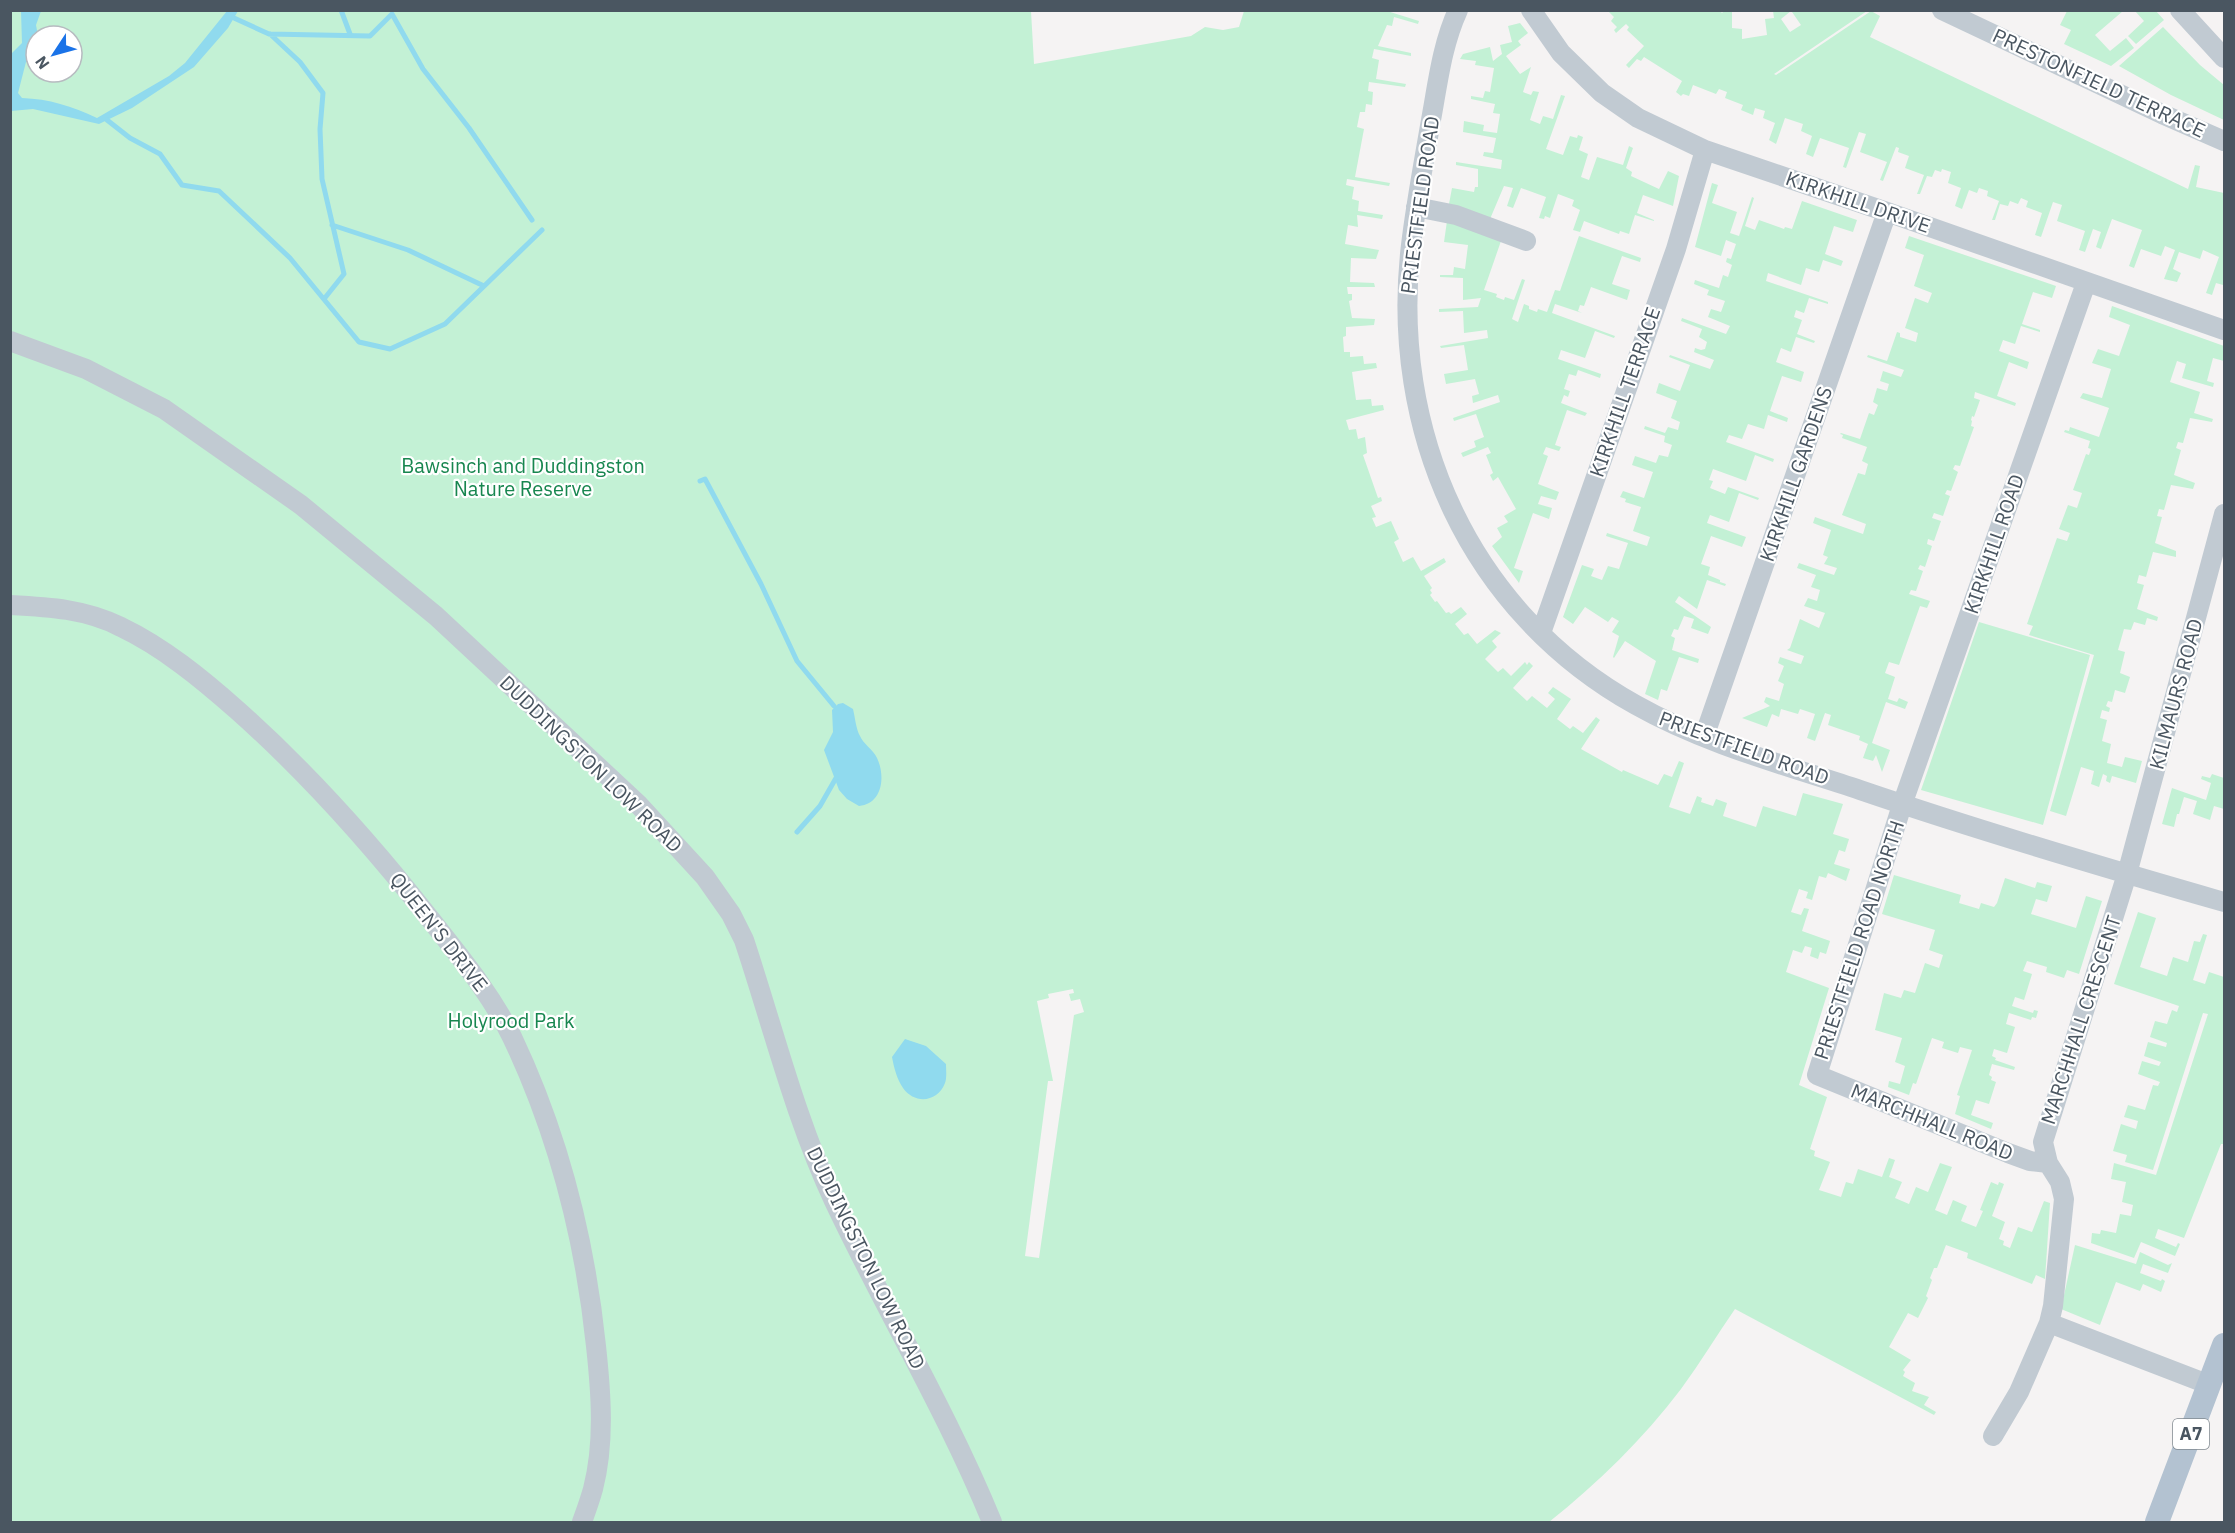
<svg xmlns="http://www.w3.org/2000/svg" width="2235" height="1533" viewBox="0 0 2235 1533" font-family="'IBM Plex Sans',sans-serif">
<rect width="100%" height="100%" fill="#f5f3f3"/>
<path fill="#c3f1d5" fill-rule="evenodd" d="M10,11H1031L1034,64L1191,36L1205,27L1223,30L1239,27L1244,11H1387L1419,21L1418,24L1394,17L1392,26L1387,25L1378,46L1411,53V56L1374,49L1372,58L1379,60L1376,79L1406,84L1405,87L1369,82L1368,91L1373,92L1372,105L1366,104L1365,112H1360L1357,127L1364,129L1355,177L1390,183L1389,186L1347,179L1346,185L1354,187L1352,199L1359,201L1358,211L1383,215L1382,219L1357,215L1358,227L1348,225L1345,244L1379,250L1376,259L1351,258L1350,282L1374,283L1375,287H1347L1348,294H1352V300L1349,301L1352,318L1375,319L1374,325L1346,327V336L1343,337L1344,352H1350V357L1363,356L1364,364L1376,363L1377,368L1352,372L1356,400L1371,399L1372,406L1383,405L1384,410L1346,420L1349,430L1356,429L1358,439L1365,437L1367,453L1363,455L1378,498L1381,497L1382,501L1371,506L1376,517L1372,518L1376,527L1391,521L1399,539L1394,542L1403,562L1413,557L1421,571L1444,558L1446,562L1424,576L1432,588L1430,590L1432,593L1430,595L1435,602L1437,601L1446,613L1449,612L1451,614L1461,607L1467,614L1455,624L1464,635L1468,633L1477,644L1495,630L1501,633L1492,641L1497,647L1485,659L1498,672L1503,668L1511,676L1525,662L1527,665L1529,662L1533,666L1513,688L1527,701L1532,696L1547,708L1555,699L1548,693L1553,687L1571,699L1557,719L1570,729L1573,726L1583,733L1596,717L1600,720L1581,749L1622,772L1623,770L1658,785L1664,774L1672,777L1679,761L1684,763L1669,807L1690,814L1697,796L1702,798L1701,802L1713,806L1716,799L1727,803L1723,816L1756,827L1763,806L1796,816L1803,793L1843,804L1833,834L1849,839L1845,852L1839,850L1834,864L1850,869L1846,881L1828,873L1826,878L1819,876L1812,900L1806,898L1808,892L1799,889L1791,912L1801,915L1804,908L1809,909L1802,931L1830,941L1826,954L1820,952L1818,959L1810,956L1812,948L1805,946L1802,953L1793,950L1786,972L1829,988L1799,1085L1827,1097L1810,1149L1815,1151L1814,1156L1830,1162L1819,1190L1841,1197L1846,1182L1853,1184L1858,1169L1882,1177L1889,1158L1895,1160L1889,1177L1902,1182L1895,1198L1909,1204L1916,1187L1928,1192L1940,1163L1952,1167L1935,1210L1947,1215L1953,1200L1967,1206L1961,1221L1976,1227L1983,1211L1980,1210L1991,1182L1998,1185L1999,1182L2004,1184L1992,1216L2005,1222L1999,1239L2004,1241L2003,1245L2010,1248L2018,1227L2032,1232L2044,1201L2050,1203L2045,1279L2036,1275L2032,1284L1967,1258L1968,1253L1946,1245L1937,1268H1934L1930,1278L1932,1280L1926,1296L1928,1298L1918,1318L1908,1313L1889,1347L1911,1360L1903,1370L1905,1372L1903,1376L1915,1383L1912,1391L1929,1397L1924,1405L1936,1412L1934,1415L1735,1309C1717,1335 1700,1363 1681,1389C1643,1439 1598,1483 1549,1522H11ZM36,36H72V72H36ZM1073,989L1074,993L1069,994L1071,1001L1080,999L1084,1012L1074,1015L1039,1258L1025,1256L1048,1081H1053L1037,1001L1049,998L1048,994Z
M1720,11L1722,13L1724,11H1732V28L1742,29V39L1767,35L1765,19L1774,18L1773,11H1791L1781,19L1790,32L1801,25L1792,12L1794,11H1867L1774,74L1776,75L1871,11L1880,16L1870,37L2188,189L2195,165L2200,166L2196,187L2224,193L2223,285L2216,283L2212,295L2206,293L2219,257L2203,250L2200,259L2179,252L2173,269L2181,273L2177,282L2164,279L2175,250L2165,246L2161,256L2141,249L2134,268L2129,266L2142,230L2112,219L2101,249L2096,247L2101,232L2093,229L2085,252L2079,250L2085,231L2057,221L2062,205L2053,202L2041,237L2035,235L2042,213L2026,207L2028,201L2021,198L2018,204L2010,201L2008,206L2000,204L1995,220H1992L1999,201L1987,196L1988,191L1979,188L1977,193L1969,190L1962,209L1955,206L1961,188L1948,183L1951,172L1942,169L1941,172L1935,170L1932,177L1927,176L1920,194H1917L1924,175L1905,168L1909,156L1898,152L1899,148L1896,147L1883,181L1880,180L1887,162L1860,152L1866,134L1859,132L1846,168L1843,167L1849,148L1820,138L1813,157L1806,154L1812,136L1801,131L1803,124L1785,118L1776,144L1769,140L1775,123L1763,118L1765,111L1755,108L1753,115L1741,110L1743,105L1725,98L1727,92L1719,89L1716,94L1693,85L1689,96L1683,94L1681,96L1676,92L1682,81L1644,57L1641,61L1637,59L1629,68L1626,65L1644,46L1627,30L1629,27L1626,24L1616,33L1614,30L1617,27L1611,21L1614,17L1608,11Z
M2067,11H2123L2095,35L2110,51L2126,38L2134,48L2111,66L2064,44L2071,30L2060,25Z
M2135,11H2156L2164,20L2136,44L2128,36L2144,21Z
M1520,23L1528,33L1518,41L1521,45L1506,56L1520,74L1531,67L1523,92L1531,95L1533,91L1539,92L1530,120L1540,124L1543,116L1553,119L1561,95L1565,96L1546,149L1563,155L1570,136L1577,138L1578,135L1583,137L1579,150L1588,154L1581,177L1589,180L1597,157L1623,165L1629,146L1633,148L1626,168L1632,172L1631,176L1659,189L1668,171L1679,176L1673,206L1643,195L1637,213L1654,220V221L1635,215L1629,234L1620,231L1619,234L1584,221L1580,232L1573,230L1580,210L1572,206L1574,200L1558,194L1550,218L1545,216L1544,219L1539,218L1546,197L1521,188L1513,208L1507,206L1513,188L1504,186L1490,219L1449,204L1452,188L1474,192L1475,187H1478V169L1456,165V162L1501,169L1502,160L1483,156L1484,152L1493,153L1496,138L1463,132L1464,121L1484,125L1483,131L1497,133L1500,114L1493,113L1495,104L1471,99V96L1483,98L1485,91L1490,92L1494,68L1475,65L1476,61L1460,59L1463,54L1490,47L1493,61L1502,54L1500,45L1512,42L1508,26Z
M2163,27L2200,65L2224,85V120L2171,95L2119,66Z
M1712,183L1718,185L1712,203L1737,212L1730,233L1739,236L1752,197L1754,198L1745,226L1755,230L1759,220L1784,229L1785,227L1792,229L1802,201L1857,220L1853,232L1834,226L1825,254L1843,261L1841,266L1823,260L1819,272L1806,268L1801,285L1768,273L1766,281L1828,302V304L1809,298L1804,313L1796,310L1794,317L1802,320L1797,334L1815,341L1814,343L1796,337L1791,352L1781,348L1776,362L1804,372L1801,382L1782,376L1770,411L1788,418L1787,422L1768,415L1764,429L1748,424L1742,439L1729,435L1726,442L1774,459L1773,462L1755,455L1746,481L1713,469L1709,480L1713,481L1710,488L1725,494L1728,487L1759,498L1758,500L1739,493L1729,522L1710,515L1707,523L1746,537L1742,547L1711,536L1701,564L1710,567L1708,575L1720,580V582L1726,584L1725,586L1707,580L1697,609L1679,596L1675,602L1711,627L1708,634L1691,628L1694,619L1684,616L1678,630L1674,629L1671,636L1675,638L1672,650L1699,659L1698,663L1679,657L1667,691L1661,689L1658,700L1645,694L1656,661L1625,641L1614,658L1613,657L1619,636L1612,632L1619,621L1612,617L1608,622L1585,607L1573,624L1563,617L1582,565L1594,569L1591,576L1602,580L1608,566L1619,569L1628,543L1606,536L1607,533L1647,546L1650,537L1633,531L1641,507L1625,502L1626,499L1620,497L1623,491L1644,498L1653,472L1632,465L1635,456L1656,463L1659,455L1668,457L1672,445L1664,442L1665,436L1644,429L1645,426L1665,433L1668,427L1678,430L1680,422L1671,418L1677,401L1656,393L1659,383L1680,391L1690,365L1669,357L1670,355L1710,369L1714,360L1694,352L1695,348L1701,350L1705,349L1707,342L1699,337L1702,329L1681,321L1682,318L1726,334L1730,326L1708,317L1711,309L1721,312L1725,301L1707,295L1709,290L1694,284L1695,280L1719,288L1723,275L1728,277L1732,265L1726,262L1727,258L1731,259L1736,244L1726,240L1721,256L1695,247Z
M1447,221L1501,241L1484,290L1497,294L1496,297L1504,300L1505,297L1514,300L1522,279L1525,280L1512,319L1518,322L1524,304L1529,306V309L1537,312L1538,309L1547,312L1555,290L1560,291L1579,236L1641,258L1640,262L1622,256L1612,284L1630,290L1627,300L1591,287L1584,306L1580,305L1578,311L1582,313L1555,304L1552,313L1615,336L1614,338L1595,331L1585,358L1561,350L1558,359L1601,374L1600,378L1578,370L1576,376L1569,374L1564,389L1570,391L1568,397L1564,395L1561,403L1587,413L1585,416L1567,410L1555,445L1561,447L1559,451L1546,447L1543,454L1548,456L1538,484L1559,492L1556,500L1541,496L1538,504L1552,508L1549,519L1533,513L1514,568L1523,571L1519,583L1492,546L1502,537L1497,528L1508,522L1504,516L1516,509L1498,477L1493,481L1490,475L1493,473L1486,455L1491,453L1488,447L1463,457L1461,453L1476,447L1474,441L1484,437L1476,414L1454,421L1453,418L1500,402L1498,395L1473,403L1472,396L1479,394L1475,379L1446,384L1444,374L1468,370L1464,345L1441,348L1440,346L1488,338L1487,330L1464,333L1463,311L1439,312V309L1478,307L1481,298L1463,300V278L1440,277V275H1453L1454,267L1465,269L1468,245L1444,242Z
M1909,236L2056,286L2052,298L2033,292L2022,324L2040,330V332L2021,326L2015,344L2003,340L1999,351L2029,362L2027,369L2009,362L1997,396L2016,403L2015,406L1975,392L1974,398L1980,400L1974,417L1972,416L1971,420L1972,421L1971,426L1974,427L1960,466L1955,465L1953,469L1958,472L1951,491L1947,490L1945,494L1950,496L1943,516L1934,513L1932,518L1941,521L1934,541L1928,539L1927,544L1932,546L1925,567L1920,565L1918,569L1923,571L1916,591L1911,590L1909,594L1930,601L1927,608L1920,606L1899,665L1889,662L1885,673L1895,677L1888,699L1897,702L1899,698L1908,702L1905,709L1886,702L1872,743L1890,750L1882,772L1876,755L1873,761L1863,758L1868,744L1859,740L1860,736L1828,725L1831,715L1825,713L1815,741L1807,738L1815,714L1800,709L1798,714L1781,709L1779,717L1772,714L1767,727L1742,718L1770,706L1764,702L1766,697L1779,701L1784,684L1778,681L1784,666L1778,663L1780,657L1801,664L1804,656L1787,650L1790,648L1800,619L1819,628L1825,613L1804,606L1808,598L1817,601L1820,590L1811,587L1816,575L1797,568L1799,563L1834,575L1837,568L1824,564L1828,557L1823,555L1831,530L1813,523L1815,517L1863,534L1866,524L1842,515L1858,473L1865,475L1868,464L1862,461L1867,447L1842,438L1843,435L1840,434L1841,433L1860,439L1869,413L1874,415L1878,405L1873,402L1877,388L1887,391L1889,384L1880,381L1883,371L1901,377L1904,370L1867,357L1868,355L1887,361L1897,332L1900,333V337L1916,342L1918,333L1905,328L1915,298L1928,303L1932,293L1914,286L1924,255L1905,248Z
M2112,306L2224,346V361L2213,358L2207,381L2214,383L2213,387L2182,378L2186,364L2177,361L2170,382L2200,392L2194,413L2213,419L2212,422L2190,418L2183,443L2178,442L2176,448L2181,450L2174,475L2195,483L2193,489L2171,485L2164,510L2159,509L2157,516L2162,517L2155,543L2176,551V557L2153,552L2146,577L2139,575L2137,583L2144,585L2137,609L2158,617L2157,621L2147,618L2145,625L2134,622L2131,630L2124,629L2118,650L2125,652L2120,673L2130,677L2125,693L2115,690L2112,702L2108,701L2106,706L2110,708L2109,712L2102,710L2100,718L2107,720L2102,741L2111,744L2107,763L2122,767L2125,757L2142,761L2136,783L2112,776L2110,783L2106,781L2107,776L2103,774L2099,787L2091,784L2094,771L2081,767L2066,816L2050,811L2094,655L2029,635L2033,626L2027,624L2057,538L2067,541L2070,533L2059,529L2068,505L2077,508L2082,493L2073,490L2086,454L2089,455L2091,449L2088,448L2090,441L2064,432L2065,430L2069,431L2070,427L2099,437L2109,408L2080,398L2083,393L2102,398L2111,369L2092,363L2098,349L2119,356L2130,325L2109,317Z
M1979,622L2090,655L2043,825L1921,790Z
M2212,774L2224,778V809L2214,806L2210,820L2193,814L2197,801L2184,797L2179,814H2177L2174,827L2162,824L2172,788L2206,800L2211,783L2201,779L2202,776L2210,778Z
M1894,875L1961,895L1959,903L1979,909L1981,903L1994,907L1997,903L2005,878L2035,888L2037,882L2052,886L2047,902L2036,899L2031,914L2076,928L2086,896L2102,901L2079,974L2067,970L2064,978L2046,972L2047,967L2027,961L2023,971L2032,974L2024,1000L2015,997L2012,1006L2033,1013L2034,1010L2038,1011L2036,1018L2032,1017L2031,1020L2009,1013L2006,1024L2015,1027L2007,1053L1994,1049L1992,1056L1996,1058L1995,1060L2015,1067L2014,1070L1992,1064L1989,1075L1992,1077L1991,1080L1996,1082L1989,1104L1976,1100L1971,1115L1993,1123L1991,1129L1955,1114L1960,1096L1957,1095L1972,1050L1960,1047L1958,1053L1942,1048L1944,1042L1932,1038L1916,1084L1913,1083L1909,1095L1888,1087L1889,1081L1900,1084L1905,1066L1895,1062L1902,1038L1875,1030L1884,993L1901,998L1904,990L1915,993L1925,963L1939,968L1943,955L1929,950L1935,930L1882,914Z
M2138,912L2156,918L2140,967L2167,976L2173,957L2188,962L2194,941L2200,942L2203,934L2207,935L2193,980L2205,984L2209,972L2224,977V1144H2221L2184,1238L2158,1229L2155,1238L2176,1247L2178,1243L2180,1244L2175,1256L2141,1242L2134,1258L2091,1243L2092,1233L2100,1234L2101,1230L2116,1233L2120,1214L2131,1216L2133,1205L2122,1202L2126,1182L2111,1179L2114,1163L2156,1175L2208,1014L2203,1013L2153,1170L2125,1162L2127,1155L2113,1151L2121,1124L2136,1129L2138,1121L2124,1117L2128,1105L2145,1110L2153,1085L2158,1086L2160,1082L2138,1074L2142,1061L2159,1066L2161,1062L2144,1056L2148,1042L2166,1047L2167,1043L2150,1037L2155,1021L2167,1024L2172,1010L2177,1012L2179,1006L2114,984Z
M2075,1245L2136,1264L2140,1252L2168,1265L2172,1263L2168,1273L2143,1264L2140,1273L2161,1281L2162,1279L2165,1281L2161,1292L2143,1284L2140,1291L2116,1282L2100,1325L2061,1309Z"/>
<path fill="#90daee" d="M21,11H41L36,25L38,36H36V59L26,62L18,93L22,98C49,99 72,106 97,118L169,76L185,63L227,11H238L228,28L194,67L132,108L99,124L33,109L11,111V54L22,43Z
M843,703L853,709C855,717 856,729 860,736C863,744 873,749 877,758C886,777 882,804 859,806L847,799L839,790L824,750L833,732L832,710L838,704Z
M905,1039L926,1046L946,1064C946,1069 947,1078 945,1083C938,1102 915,1105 903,1088C897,1079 894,1068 892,1057Z"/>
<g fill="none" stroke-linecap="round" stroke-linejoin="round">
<path stroke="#90daee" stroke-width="5" d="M341,10L350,34
M234,18L269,34L370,36L392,14L423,69L469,128L532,220
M270,34L300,62L323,93L320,129L322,179L344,274L324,299
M107,120L130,138L160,154L182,185L219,191L290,258L359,342L390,349L445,324L542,230
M332,225L408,250L484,286
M700,481L705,479L761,584L797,661L834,706
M797,832L820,806L836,778"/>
<path stroke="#c1cad2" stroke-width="20" d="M1458,10C1442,45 1438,82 1431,120C1424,161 1416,203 1411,245C1389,431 1469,612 1636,705C1705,744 1785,765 1860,790C1980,831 2102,867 2224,902
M1531,10L1561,53L1602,93L1638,118L1705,150L1887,212L2224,330
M1942,10L2162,114L2224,141
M2180,10L2224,58
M1416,207L1456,215L1526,241
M10,341L86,369L164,409L301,505L436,616L638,804L705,877L731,914L744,940C773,1027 795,1118 834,1201C885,1309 947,1412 992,1522
M10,605C49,607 86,609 121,627C163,647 202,679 237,710C308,773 372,845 431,920C460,957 491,994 512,1037C558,1134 585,1240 596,1346C601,1392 605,1443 593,1489C590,1500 586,1511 582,1522
M1541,633L1676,249L1705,150
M1704,737L1887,212
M2048,1163L2030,1161L2008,1153L1817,1075L1902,805L2086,283
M2049,1323L2210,1385
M1993,1436L2019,1392L2049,1323L2053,1306L2064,1199L2060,1182L2048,1163L2043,1142L2127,874L2224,514"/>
<path stroke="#b3c2d1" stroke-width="24" d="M2157,1522L2224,1345"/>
</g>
<g text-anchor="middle" stroke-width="4.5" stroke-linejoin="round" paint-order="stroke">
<rect fill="#fff" stroke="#808990" stroke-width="1.5" x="2173" y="1419" width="36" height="30" rx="4.5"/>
<g font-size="18" font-weight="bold" fill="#4a5661">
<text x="2191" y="1440">A7</text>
</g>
<g font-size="20" fill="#4a5661" stroke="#fff">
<text transform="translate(2099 83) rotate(25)" y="7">PRESTONFIELD TERRACE</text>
<text transform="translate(1858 202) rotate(19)" y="7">KIRKHILL DRIVE</text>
<text transform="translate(1420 205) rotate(-82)" y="7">PRIESTFIELD ROAD</text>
<text transform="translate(1625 392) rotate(-71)" y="7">KIRKHILL TERRACE</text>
<text transform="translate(1796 474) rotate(-71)" y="7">KIRKHILL GARDENS</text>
<text transform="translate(1994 544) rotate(-71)" y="7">KIRKHILL ROAD</text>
<text transform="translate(2176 694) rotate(-75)" y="7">KILMAURS ROAD</text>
<text transform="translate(1744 748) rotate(20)" y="7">PRIESTFIELD ROAD</text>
<text transform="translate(591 764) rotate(44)" y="7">DUDDINGSTON LOW ROAD</text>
<text transform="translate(439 932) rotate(52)" y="7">QUEEN'S DRIVE</text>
<text transform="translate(1859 940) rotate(-72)" y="7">PRIESTFIELD ROAD NORTH</text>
<text transform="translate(2081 1020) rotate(-72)" y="7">MARCHHALL CRESCENT</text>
<text transform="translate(1932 1122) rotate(22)" y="7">MARCHHALL ROAD</text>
<text transform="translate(866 1258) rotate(64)" y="7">DUDDINGSTON LOW ROAD</text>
</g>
<g font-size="20" fill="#17864f" stroke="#fff">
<text x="523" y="473">Bawsinch and Duddingston<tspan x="523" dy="23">Nature Reserve</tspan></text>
<text x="511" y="1028">Holyrood Park</text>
</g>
</g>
<rect width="2235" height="1533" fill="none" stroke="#4a5661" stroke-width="24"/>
<g transform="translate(54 54) rotate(234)"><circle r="28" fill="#ffffff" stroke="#b7bbc0" stroke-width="1.5"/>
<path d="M0-4.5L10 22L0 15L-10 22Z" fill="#1a73e8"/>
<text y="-9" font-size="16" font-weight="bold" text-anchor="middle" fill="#4a5661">N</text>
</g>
</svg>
